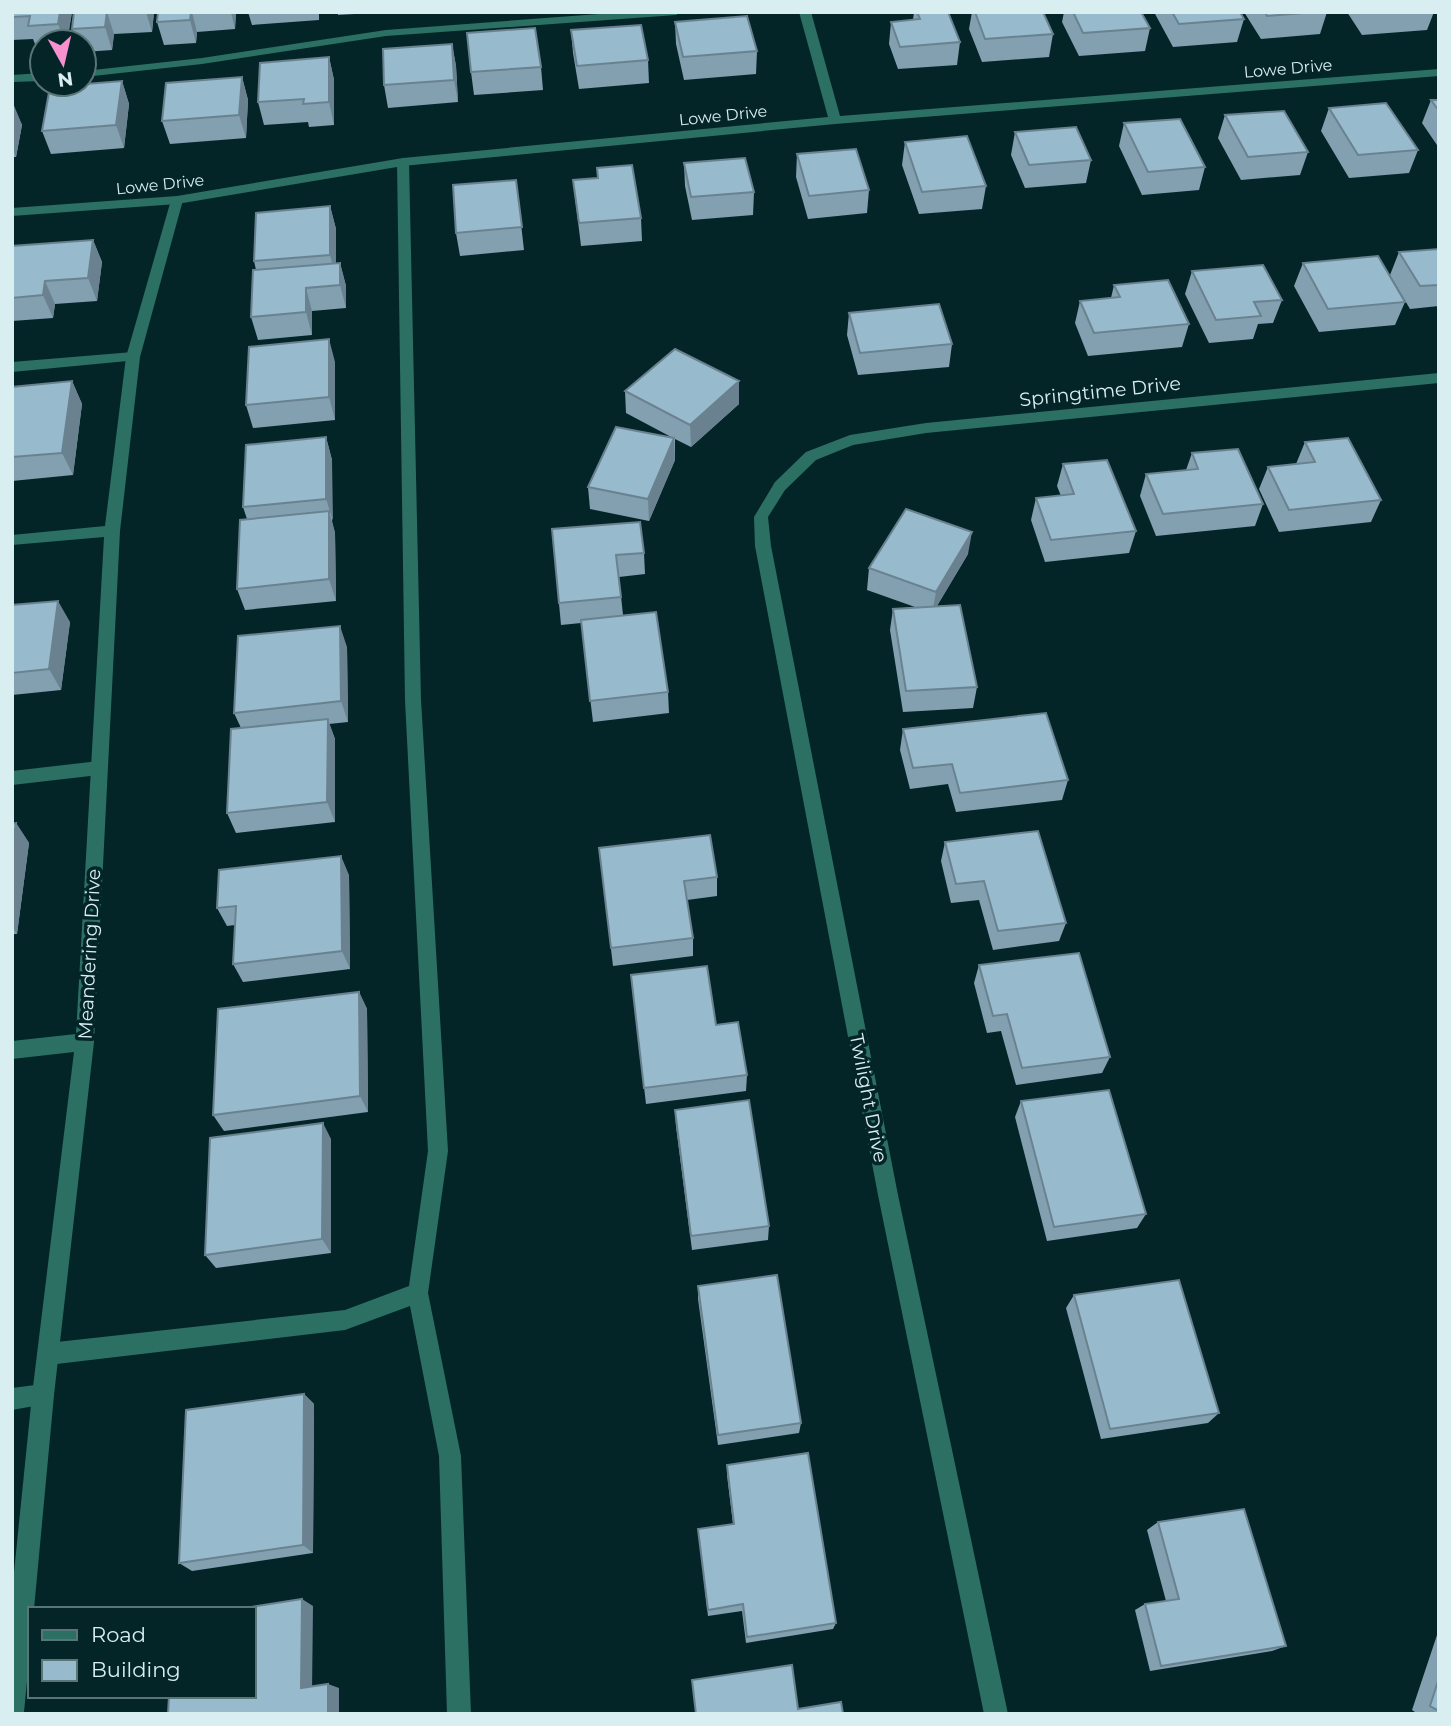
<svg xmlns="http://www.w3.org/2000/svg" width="1451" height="1726" viewBox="0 0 1451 1726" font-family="Montserrat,sans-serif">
<rect width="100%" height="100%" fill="#042528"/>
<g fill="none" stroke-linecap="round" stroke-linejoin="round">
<path fill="#2c7063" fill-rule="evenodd" d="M626,12H681L676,15L386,36L202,64L84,77V71L202,58L386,30Z
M42,73V81L12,82V75Z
M403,158L409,162L421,700L448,1151L428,1293L461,1456L471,1714H447L439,1456L410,1306L345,1330L48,1365L41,1361L37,1354L41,1347L48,1343L345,1310L409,1286L428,1151L405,700L397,162Z
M133,352L138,354V360L12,372V362Z
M99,761L107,768L99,775L12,785V771Z
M43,1384L51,1387L54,1395L51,1403L12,1410V1388Z"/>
<path fill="#2c7063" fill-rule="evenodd" d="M177,196L183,200L140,357L120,531L94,1042L54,1395L34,1609H30V1650L24,1712L12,1714V1592L32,1395L74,1052L12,1059V1041L76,1034L104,537L12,545V535L105,526L126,357L171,200Z
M1439,373V383L926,433L853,445L816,460L785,490L768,517L771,546L898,1195L1008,1714H984L878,1195L755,546L754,517L775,482L806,452L850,435L926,423Z"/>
<path fill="#2c7063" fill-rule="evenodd" d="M799,12H811L840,116L1439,69V76L835,124L403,166L177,204L12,216V208L177,196L403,158L828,117Z"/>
</g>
<path fill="#82a0b0" d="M12,12H72L67,42H42V48L37,49L33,39L12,40Z
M74,12H154L152,32L114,34L112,50L84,52V42H76L72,29Z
M158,12H236L235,29L197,32L196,43L164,45L157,22Z
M248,12H319V20L252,25Z
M338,12H371V13L338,15Z
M914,12H948L960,42L957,65L898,69L889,44L891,22L913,20Z
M972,12H1043L1053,34L1049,57L982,62L969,29Z
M1064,12H1141L1150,28L1145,51L1079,56L1062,22Z
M1154,12H1240L1244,19L1237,42L1173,47Z
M1244,12H1327L1320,34L1261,39Z
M1347,12H1434L1427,30L1362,35Z
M675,22L757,51L756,74L684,80L676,44Z
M571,30L648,60L649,83L579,89L573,53Z
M452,44L456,66L458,102L388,108L384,85Z
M329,57L334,80V125L309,127L308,122L264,125L258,102Z
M541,67L543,90L474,95L471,72Z
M242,77L248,100L246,138L170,144L162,121Z
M122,81L129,104L124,148L51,154L42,131Z
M1431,100H1439V148L1422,123Z
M12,103L22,125L16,157H12Z
M1329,108L1418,150L1409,173L1349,178L1321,131Z
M1225,115L1308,152L1300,175L1241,180L1218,138Z
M1124,123L1205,167L1199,190L1142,195L1119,146Z
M1015,132L1091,160L1086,183L1025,188L1011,155Z
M905,142L986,186L982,209L919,214L902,165Z
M797,154L869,190L867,213L808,219L796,177Z
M684,163L754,192L753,215L692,220L685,186Z
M597,168L641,218L642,241L581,246L573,180L597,178Z
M516,180L524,250L460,256L456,233Z
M330,206L336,229V263H340L346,286V308L312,311V335L258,340L251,317L256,270L254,261Z
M93,240L102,262L97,301L55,304L53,318L12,321V246Z
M1439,249V306L1410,309L1390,275L1399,252Z
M1303,263L1405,302L1395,325L1319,332L1294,286Z
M1192,271L1282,300L1273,323L1258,324L1253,339L1209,343L1185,294Z
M1114,285L1189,324L1182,347L1088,356L1075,323L1080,301L1111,298Z
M849,313L952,344L949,367L858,375L847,335Z
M335,362V420L253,428L246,405Z
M72,381L82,404L73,475L12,481V387Z
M625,391L739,404L691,447L675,439V460L649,521L590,509L588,487L673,438L626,413Z
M326,437L332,460V521L335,533L336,601L245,610L237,589L247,519L243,507Z
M1305,442L1381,500L1371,522L1279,532L1259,489L1268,467L1296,464Z
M1192,453L1263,504L1255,526L1156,536L1140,496L1146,474L1186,470Z
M1063,464L1136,531L1129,553L1045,562L1031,520L1036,498L1061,496L1057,486Z
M552,529L644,553L645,574L619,577L623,615L668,692L669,713L593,722L581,623L561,625Z
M968,554L937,606L977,687L973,708L903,712L890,630L893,609L915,607L867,590L869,568Z
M12,605L70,622L61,690L12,695Z
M347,647L348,722L329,724L335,739V822L236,833L227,813L241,728L234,713Z
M903,729L1068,780L1062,800L956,812L948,784L910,789L900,750Z
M16,823L29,843L17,934H12V824Z
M945,842L1066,923L1059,941L993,950L979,900L951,903L941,861Z
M599,848L717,877V896L687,900L693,938V956L613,966Z
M349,875L350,969L243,982L233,964L235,925L227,926L217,908Z
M979,965L1110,1057L1102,1073L1016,1085L1001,1031L987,1033L974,983Z
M631,975L716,1025L747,1075L746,1091L646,1104Z
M359,992L367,1009L368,1112L224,1131L213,1115Z
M1021,1101L1146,1214L1137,1228L1047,1241L1015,1117Z
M675,1110L769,1226L768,1240L692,1250L676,1126Z
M331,1139V1253L216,1268L205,1255Z
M698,1286L801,1423L799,1433L718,1445L698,1299Z
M1074,1295L1219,1413L1208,1423L1101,1439L1066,1308Z
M304,1394L314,1404L313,1553L192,1571L179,1563Z
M727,1465L836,1623L833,1629L746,1643L742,1611L708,1616L698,1529L733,1524L727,1475Z
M1158,1522L1286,1646L1272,1651L1150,1671L1135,1610L1145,1604L1166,1601L1147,1530Z
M1439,1629V1714H1418L1412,1710Z"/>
<path fill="#6a8290" d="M60,12H72L67,42H65L58,24Z
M107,12L114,34L112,50L105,27Z
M146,12H154L152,32Z
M191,12H192L197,32L196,43L190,20Z
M231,12H236L235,29Z
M452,44L456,66L458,102L454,80Z
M329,57L334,80V125L329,102Z
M242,77L248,100L246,138L239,115Z
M122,81L129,104L124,148L116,125Z
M13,103L22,125L16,157L12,148Z
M330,206L336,229V278L330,255Z
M93,240L102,262L97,301L88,278Z
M340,263L346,286V308L340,285Z
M45,281L55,304L53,318L43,295Z
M306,288L312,311V335L306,312Z
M329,339L335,362V420L329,397Z
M72,381L82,404L73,475L62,453Z
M739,381V404L691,447L690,425Z
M326,437L332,460L333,521L326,499Z
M674,438L675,460L649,521L648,499Z
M329,511L335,533L336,601L329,579Z
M972,532L968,554L932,614L936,592Z
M58,601L70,622L61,690L49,669Z
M340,626L347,647L348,722L341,701Z
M328,719L335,739V822L327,802Z
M16,823L29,843L17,934L12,927V848Z
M341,856L349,875L350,969L342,951Z
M359,992L367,1009L368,1112L360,1096Z
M323,1123L331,1139V1253L322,1239Z
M304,1394L314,1404L313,1553L303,1545Z
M302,1599L313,1606L312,1692L301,1688Z
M328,1684L339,1688V1714H328Z"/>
<path fill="#97bacd" stroke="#6a8290" stroke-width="2" d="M12,12H60L58,24L28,26L30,16L12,17Z
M74,12H107L105,27L72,29Z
M158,12H191L190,20L157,22Z
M917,12H948L960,42L900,47L891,22L920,19Z
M975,12H1043L1053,34L985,39Z
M1073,12H1141L1150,28L1083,33Z
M1172,12H1240L1244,19L1179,24Z
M1265,12H1316L1267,16Z
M747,16L757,51L683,57L675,22Z
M641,25L648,60L577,66L571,30Z
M535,28L541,67L471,72L467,33Z
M452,44L454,80L384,85L383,49Z
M329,57V102L303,104L304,99L258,102L260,63Z
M242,77L239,115L162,121L166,83Z
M122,81L116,125L42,131L50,87Z
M1431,100H1439V111Z
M1386,103L1418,150L1358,155L1329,108Z
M1284,111L1308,152L1248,157L1225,115Z
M1180,119L1205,167L1148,172L1124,123Z
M1076,127L1091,160L1029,165L1015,132Z
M967,136L986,186L922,192L905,142Z
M856,149L869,190L809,196L797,154Z
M745,158L754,192L691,197L684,163Z
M632,165L641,218L579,223L573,180L598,178L597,168Z
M516,180L522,227L456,233L453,185Z
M330,206V255L254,261L256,213Z
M93,240L88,278L45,281L43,295L12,298V246Z
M1439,249V285L1420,286L1399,252Z
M1378,256L1405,302L1328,309L1303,263Z
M340,263V285L306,288V312L251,317L253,270Z
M1263,265L1282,300L1254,302L1261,316L1216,320L1192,271Z
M1168,280L1189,324L1094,333L1080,301L1120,297L1114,285Z
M939,304L952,344L860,353L849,313Z
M329,339V397L246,405L249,347Z
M675,349L739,381L690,425L625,391Z
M72,381L62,453L12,457V387Z
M616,427L674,438L648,499L588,487Z
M326,437V499L243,507L246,445Z
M1348,438L1381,500L1289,510L1268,467L1315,462L1305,442Z
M1238,449L1263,504L1163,514L1146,474L1198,469L1192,453Z
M1107,460L1136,531L1051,540L1036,498L1074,494L1063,464Z
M906,509L972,532L936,592L869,568Z
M329,511V579L237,589L240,520Z
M640,522L644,553L616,555L621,597L559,603L552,529Z
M58,601L49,669L12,673V605Z
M960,605L977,687L906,691L893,609Z
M656,612L668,692L590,701L581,620Z
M340,626L341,701L234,713L238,636Z
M1046,713L1068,780L960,793L952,764L913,768L903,729Z
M328,719L327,802L227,813L231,729Z
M16,823L12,848V824Z
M1038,831L1066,923L998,931L984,881L956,884L945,842Z
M710,835L717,877L684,881L693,938L611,948L599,848Z
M341,856L342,951L233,964L236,906L217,908L219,870Z
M1079,953L1110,1057L1022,1068L1007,1014L993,1016L979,965Z
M707,966L716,1025L738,1022L747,1075L644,1088L631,975Z
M359,992L360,1096L213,1115L218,1009Z
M1109,1090L1146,1214L1054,1227L1021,1101Z
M749,1100L769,1226L691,1236L675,1110Z
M323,1123L322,1239L205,1255L210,1138Z
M777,1275L801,1423L718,1435L698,1286Z
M1179,1280L1219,1413L1110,1429L1074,1295Z
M304,1394L303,1545L179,1563L186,1410Z
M808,1453L836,1623L747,1637L743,1604L708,1610L698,1529L734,1524L727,1465Z
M1244,1509L1286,1646L1161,1666L1145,1604L1179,1599L1158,1522Z
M302,1599L301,1688L328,1684V1714H168L169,1696H254V1609H238Z
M792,1665L798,1709L841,1702L843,1714H696L692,1680Z
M1439,1678V1711L1430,1706Z"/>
<g text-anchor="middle" stroke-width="7" stroke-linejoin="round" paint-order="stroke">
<g font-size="16" fill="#d8eef1" stroke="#042528">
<text transform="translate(1288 68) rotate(-5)" y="6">Lowe Drive</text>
<text transform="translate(723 115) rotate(-6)" y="6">Lowe Drive</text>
<text transform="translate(160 184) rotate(-6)" y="6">Lowe Drive</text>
</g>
<g font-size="19" fill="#d8eef1" stroke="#042528">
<text transform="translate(1100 391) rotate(-6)" y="7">Springtime Drive</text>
<text transform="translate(89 954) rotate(-87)" y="7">Meandering Drive</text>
<text transform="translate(869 1098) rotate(79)" y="7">Twilight Drive</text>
</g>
</g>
<rect width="1451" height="1726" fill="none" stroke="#d8eef1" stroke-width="28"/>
<rect x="28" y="1607" width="228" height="91" fill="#042528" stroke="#597578" stroke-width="2"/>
<rect x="42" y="1630" width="35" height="10" fill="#2c7063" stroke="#597578" stroke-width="2"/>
<text x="91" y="1642" font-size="21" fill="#d8eef1">Road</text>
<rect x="42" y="1660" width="35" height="21" fill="#97bacd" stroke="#597578" stroke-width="2"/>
<text x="91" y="1677" font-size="21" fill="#d8eef1">Building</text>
<g transform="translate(63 63) rotate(172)"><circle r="33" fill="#042528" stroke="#597578" stroke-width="2"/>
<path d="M0-5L12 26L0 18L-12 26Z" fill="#f690cf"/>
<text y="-10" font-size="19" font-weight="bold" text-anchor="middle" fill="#d8eef1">N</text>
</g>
</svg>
